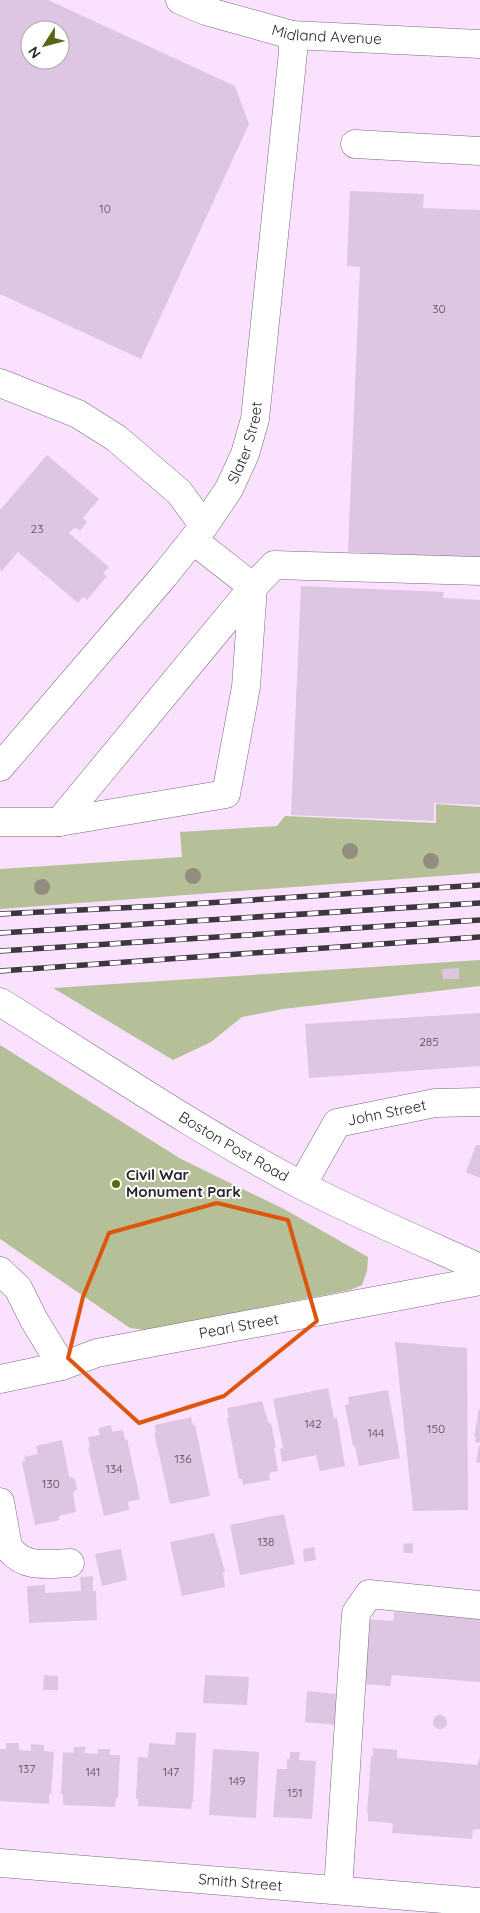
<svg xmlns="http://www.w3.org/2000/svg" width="480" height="1913" viewBox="0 0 480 1913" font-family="Quicksand,sans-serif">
<rect width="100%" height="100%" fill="#fae2fe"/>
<path fill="#b5c099" d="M436,804L480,807V873L0,909V869L182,857L180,832L277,826L285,816L436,823Z
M480,960V986L283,1009L242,1017L211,1042L173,1060L53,988Z
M0,1045L181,1159L284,1209L368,1257L367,1271L362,1285L350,1290L146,1330L130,1328L0,1239Z"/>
<path fill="#ddc6e1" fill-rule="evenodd" d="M0,0H48L235,86L249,124L141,359L0,294ZM30,30H60V60H30Z
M350,191L424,194L423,208L480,210V558L348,552L360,267L347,266Z
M47,455L99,499L83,518L87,522L80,531L75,527L69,533L109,567L103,573L107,576L87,600L83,597L78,603L18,552L2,571L0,569V510Z
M301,586L444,592L443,598L480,600V805L434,803V821L291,815Z
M459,968V979H443L442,969Z
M480,1013V1066L309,1078L305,1024Z
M476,1145H480V1178L466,1172Z
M395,1342L467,1348L468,1510L413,1511Z
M328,1388L334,1418H337L345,1466L320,1471L316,1455L282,1462L280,1449L283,1448L273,1399Z
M388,1390L400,1458L359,1466L355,1446H353L345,1405L349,1404L348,1397Z
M262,1401L269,1424L271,1423L276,1448H274L278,1471L269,1473L270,1480L243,1485L242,1479H239L227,1418H229L227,1408Z
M479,1409H480V1443L475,1442L476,1437H474Z
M191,1417L193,1425H195L210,1496L170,1504L154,1433L156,1432L155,1425Z
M111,1425L112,1432L123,1430L125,1440L127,1439L140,1499L128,1502L129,1510L104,1516L88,1447H90L88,1437L100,1435L98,1428Z
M62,1440L69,1476L75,1479L77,1489L73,1493L76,1512L59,1516L60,1520L35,1525L22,1462L25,1461L24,1457L38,1454L36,1446Z
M479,1446H480V1463L476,1462Z
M284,1514L295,1564L240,1575L230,1525Z
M214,1533L225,1572H223L225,1587L182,1596L170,1542Z
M413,1543V1553H404L403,1544Z
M314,1547L316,1560L304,1562L303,1549Z
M121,1549L127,1580L102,1586L95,1554Z
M93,1576V1591H96L97,1620L29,1623L27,1586L45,1585V1593L81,1591L80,1577Z
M394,1612L480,1618V1682L392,1675L390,1686L363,1684L365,1619L393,1621Z
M44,1675L58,1676V1690H43Z
M205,1675L249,1677L247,1705L203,1703Z
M307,1691L337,1694L335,1725L305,1722Z
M433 1722a7 7 0 1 1 14 0a7 7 0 1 1-14 0Z
M176,1732L196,1733L193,1802H192L191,1809L138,1806V1799H136L138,1757L148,1758L149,1743L175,1745Z
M6,1743H19V1750L31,1751V1744L44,1745V1751L54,1752L51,1794H49V1804L0,1801V1749H6Z
M74,1747H86L84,1753L98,1754V1749H110V1755H120L118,1798H116L115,1807L63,1805V1794H61L63,1752L73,1753Z
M373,1748L397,1750V1758L477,1765L480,1757V1829L473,1830L472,1839L392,1833L393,1824L390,1823L368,1821V1813H367L371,1756L373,1757Z
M213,1749L259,1752L256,1818L209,1815Z
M290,1752H300L299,1760L316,1761L312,1819L273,1817L277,1769H287V1759H290Z"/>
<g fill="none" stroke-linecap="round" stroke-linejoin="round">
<g stroke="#7a667f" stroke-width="29">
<g id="minor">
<path id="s1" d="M180,0L206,11L292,35L480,44"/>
<path d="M355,144L480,151"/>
<path d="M0,383L78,414L116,438L179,492L204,526"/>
<path id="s2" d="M0,767L164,576L204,526L229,489L245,454L255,419L293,52L292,35"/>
<path d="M0,822H59L226,794L246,687L253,587L193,540"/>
<path d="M59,822L253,587L274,565L480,571"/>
<path id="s3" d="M302,1185L337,1123L435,1103L480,1102"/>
<path d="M0,1271L18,1288L34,1320L62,1366"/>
<path id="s4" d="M0,1379L62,1366L97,1353L480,1281"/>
<path d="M0,1502L8,1547C24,1569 46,1564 70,1563"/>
<path id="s5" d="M0,1863L480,1902"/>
<path d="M338,1890L356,1613L369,1594L480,1605"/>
</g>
</g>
<g stroke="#7a667f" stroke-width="29">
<g id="major">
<path id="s6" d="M0,1002C100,1064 197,1130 301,1185C359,1215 420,1241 480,1268"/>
</g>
</g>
<use href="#minor" stroke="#fff" stroke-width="28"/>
<use href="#major" stroke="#fff" stroke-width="28"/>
<g stroke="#3f3542" stroke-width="5.5">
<path id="rail" d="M0,914L160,906L480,885
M0,933L480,903
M0,951L480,920
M0,971L480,937"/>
</g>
<use href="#rail" stroke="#fff" stroke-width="4" stroke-dasharray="11" stroke-linecap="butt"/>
</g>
<g fill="#928d7e">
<circle cx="350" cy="851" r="8"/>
<circle cx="431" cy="861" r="8"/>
<circle cx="193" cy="876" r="8"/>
<circle cx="42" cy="887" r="8"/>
</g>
<path fill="none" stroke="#de560e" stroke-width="4" stroke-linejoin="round" d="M217,1203L288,1220L317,1321L224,1396L139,1423L68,1358L83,1297L109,1233Z"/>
<circle fill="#566710" stroke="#fff" stroke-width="2" cx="116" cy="1184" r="5"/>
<g text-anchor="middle" stroke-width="4" stroke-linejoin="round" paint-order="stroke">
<g font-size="12" fill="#574a59">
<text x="105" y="213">10</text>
<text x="439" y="313">30</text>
<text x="37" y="533">23</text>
<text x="429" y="1046">285</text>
<text x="313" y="1428">142</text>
<text x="436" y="1433">150</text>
<text x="376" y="1437">144</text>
<text x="183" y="1463">136</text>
<text x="114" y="1473">134</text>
<text x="51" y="1488">130</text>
<text x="266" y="1546">138</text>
<text x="27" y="1773">137</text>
<text x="93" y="1776">141</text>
<text x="171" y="1776">147</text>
<text x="237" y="1785">149</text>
<text x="295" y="1797">151</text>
</g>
<g font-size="15" fill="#2a212c" stroke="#fff">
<text dy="5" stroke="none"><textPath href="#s1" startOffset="152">Midland Avenue</textPath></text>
<text dy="5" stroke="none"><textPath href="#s2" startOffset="410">Slater Street</textPath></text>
<text dy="5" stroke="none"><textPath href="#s3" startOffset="122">John Street</textPath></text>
<text dy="5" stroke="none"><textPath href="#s6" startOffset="275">Boston Post Road</textPath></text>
<text dy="5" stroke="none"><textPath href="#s4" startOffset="245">Pearl Street</textPath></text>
<text dy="5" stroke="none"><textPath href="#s5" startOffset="241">Smith Street</textPath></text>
</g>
<g font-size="15" font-weight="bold" fill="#2a212c" stroke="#fff" text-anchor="start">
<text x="126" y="1180">Civil War<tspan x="126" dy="17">Monument Park</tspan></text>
</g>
</g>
<g transform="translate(45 45) rotate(234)"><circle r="24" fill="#ffffff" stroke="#aaa6ab"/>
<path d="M0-4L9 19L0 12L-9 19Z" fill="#566710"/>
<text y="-8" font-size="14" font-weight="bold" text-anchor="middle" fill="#2a212c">N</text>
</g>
</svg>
